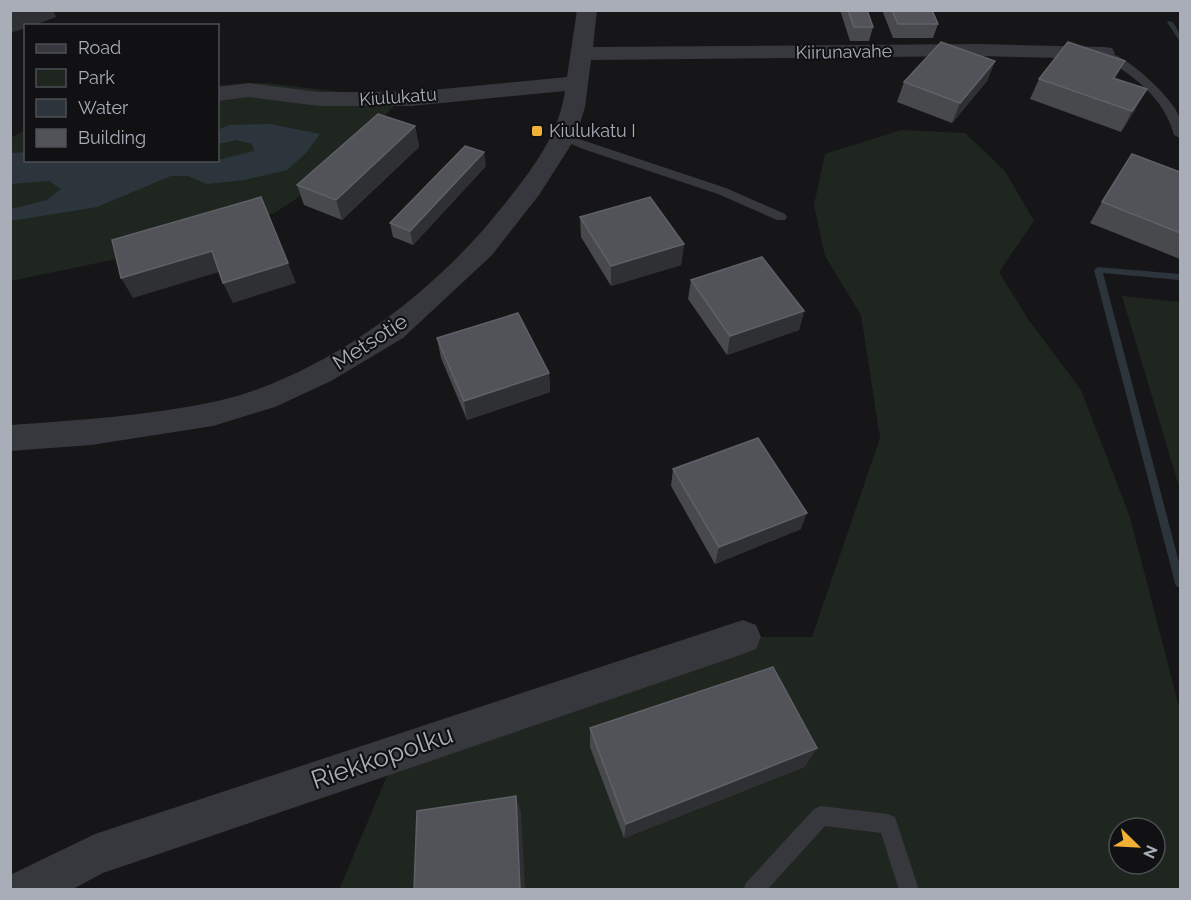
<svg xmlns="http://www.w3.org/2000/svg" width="1191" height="900" viewBox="0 0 1191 900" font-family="Raleway,sans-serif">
<rect width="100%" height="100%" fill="#161618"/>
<path fill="#1e261f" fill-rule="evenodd" d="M265,83L342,92L408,91L372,129L302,195L276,212L198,242L11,281V137L25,131L26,160H218V85Z
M901,130L965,133L1005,171L1034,221L999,272L1028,319L1081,390L1130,517L1180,711V889L339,890L397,752L743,637H812L880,438L861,315L825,256L814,205L825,154ZM1119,828H1155V864H1119Z
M1122,296L1180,302V490Z"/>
<path fill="#2c353c" d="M271,124L320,134L306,153L287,170L244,180L207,184L188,176H171L97,207L11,221V209L47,200L61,189L49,181L11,184V153L25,152L26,160H218L254,151L252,144L236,140L218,144V130L229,125Z"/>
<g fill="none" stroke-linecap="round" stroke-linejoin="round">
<path fill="#2c353c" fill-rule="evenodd" d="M1168,21L1173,22L1180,34V40L1178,39L1167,22Z
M1098,267L1180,274V280L1103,273L1180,566V588L1176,586L1175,583L1094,270Z"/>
<path fill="#37383d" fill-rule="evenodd" d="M1102,52C1121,49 1176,100 1180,119C1182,125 1180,132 1180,138L1174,135C1164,97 1134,77 1102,56Z
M564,134L726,188L785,214L787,217L785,220H777L718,194L583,149L560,139L558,137Z
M821,806L888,814L895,817L919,890H899L881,833L825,826L767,890H743L746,883L814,809Z"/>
<path fill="#37383d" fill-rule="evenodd" d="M577,10H597L593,47L978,44L1104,47L1112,48L1115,53L1112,58L1104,59L978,56L591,60L585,107L576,137L539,195L492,255L403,338L331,381L275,407L213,426L91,445L10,451V425C78,420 147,416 213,402C320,379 431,296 498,212C528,175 558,139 565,91L411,106H319L249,97L218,101V87L249,83L319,92H411L567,77Z
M743,620L756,625L761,637L756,649L743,654L103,873L71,890H10V875L95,834Z"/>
</g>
<path fill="#47494d" d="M840,10H867L873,27L869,41H850Z
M882,10H932L938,24L933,38H893Z
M995,61L987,81L952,123L897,102L904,82Z
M1039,79H1115L1135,110L1121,132L1030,99Z
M415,126L419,147L342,220L304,205L297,185Z
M486,166L413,245L393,237L390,223Z
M1179,198H1180V259L1090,223L1102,202Z
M580,217L684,244L681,265L611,286L581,237Z
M691,280L804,311L799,330L727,355L688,299Z
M437,338L549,373L550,392L467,420L441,358Z
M673,469L801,529L715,564L671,486Z
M590,728L817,748L804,767L624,838L590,747Z"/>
<path fill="#2f3033" d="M10,10H53L56,17L32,26H26V28L10,33Z
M995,61L987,81L952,123L960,103Z
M1125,61L1114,81L1113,78Z
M1147,89L1135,110L1121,132L1132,111Z
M415,126L419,147L342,220L336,200Z
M484,152L486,166L413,245L410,231Z
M684,244L681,265L611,286V266Z
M212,251L222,271L133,298L121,278Z
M288,263L296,283L233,303L223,283Z
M804,311L799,330L727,355L730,336Z
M549,373L550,392L467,420L464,401Z
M807,513L801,529L715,564L719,547Z
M817,748L804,767L624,838L626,824Z
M516,796L521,812L525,890H520Z"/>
<path fill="#525359" stroke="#5f6168" stroke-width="1.5" d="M848,10H867L873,27H854Z
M892,10H932L938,24H898Z
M941,42L995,61L960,103L904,82Z
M1068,42L1125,61L1113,78L1147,89L1132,111L1039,79Z
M378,114L415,126L336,200L297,185Z
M465,146L484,152L410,231L390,223Z
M1132,154L1180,172V196L1179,198H1180V233L1102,202Z
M261,197L288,263L223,283L212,251L121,278L112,240Z
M650,197L684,244L611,266L580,217Z
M762,257L804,311L730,336L691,280Z
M518,313L549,373L464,401L437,338Z
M758,438L807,513L719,547L673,469Z
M773,667L817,748L626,824L590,728Z
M516,796L520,890H414L417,811Z"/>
<rect fill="#f2b134" stroke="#111113" stroke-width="2" x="531" y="125" width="12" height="12" rx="3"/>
<g text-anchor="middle" stroke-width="4.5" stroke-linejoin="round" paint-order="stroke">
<g font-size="18" fill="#a8adb8" stroke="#111113">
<text transform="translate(844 52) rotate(-1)" y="6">Kiirunavahe</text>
<text transform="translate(398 97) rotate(-4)" y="6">Kiulukatu</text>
</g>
<g font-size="18" fill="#a8adb8" stroke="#111113" text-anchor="start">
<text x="549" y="137">Kiulukatu I</text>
</g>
<g font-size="21" fill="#a8adb8" stroke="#111113">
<text transform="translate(370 342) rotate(-33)" y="7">Metsotie</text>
</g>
<g font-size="26" fill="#a8adb8" stroke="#111113">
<text transform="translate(382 757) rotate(-19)" y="9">Riekkopolku</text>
</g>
</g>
<rect width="1191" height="900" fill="none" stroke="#a8adb8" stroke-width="24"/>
<rect x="24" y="24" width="195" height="138" fill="#111113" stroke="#4d4f55" stroke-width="1.5"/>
<rect x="36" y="44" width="30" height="9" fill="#37383d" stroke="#4d4f55" stroke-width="1.5"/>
<text x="78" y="54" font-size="18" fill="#a8adb8">Road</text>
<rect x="36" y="69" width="30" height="18" fill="#1e261f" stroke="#4d4f55" stroke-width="1.5"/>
<text x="78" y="84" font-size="18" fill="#a8adb8">Park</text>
<rect x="36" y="99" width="30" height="18" fill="#2c353c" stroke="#4d4f55" stroke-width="1.5"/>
<text x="78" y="114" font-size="18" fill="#a8adb8">Water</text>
<rect x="36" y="129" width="30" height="18" fill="#525359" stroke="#4d4f55" stroke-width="1.5"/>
<text x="78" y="144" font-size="18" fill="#a8adb8">Building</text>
<g transform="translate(1137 846) rotate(114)"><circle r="28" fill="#111113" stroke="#4d4f55" stroke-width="1.5"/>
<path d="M0-4.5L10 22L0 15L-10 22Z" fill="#f2b134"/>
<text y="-9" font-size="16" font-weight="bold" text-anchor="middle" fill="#a8adb8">N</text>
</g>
</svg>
